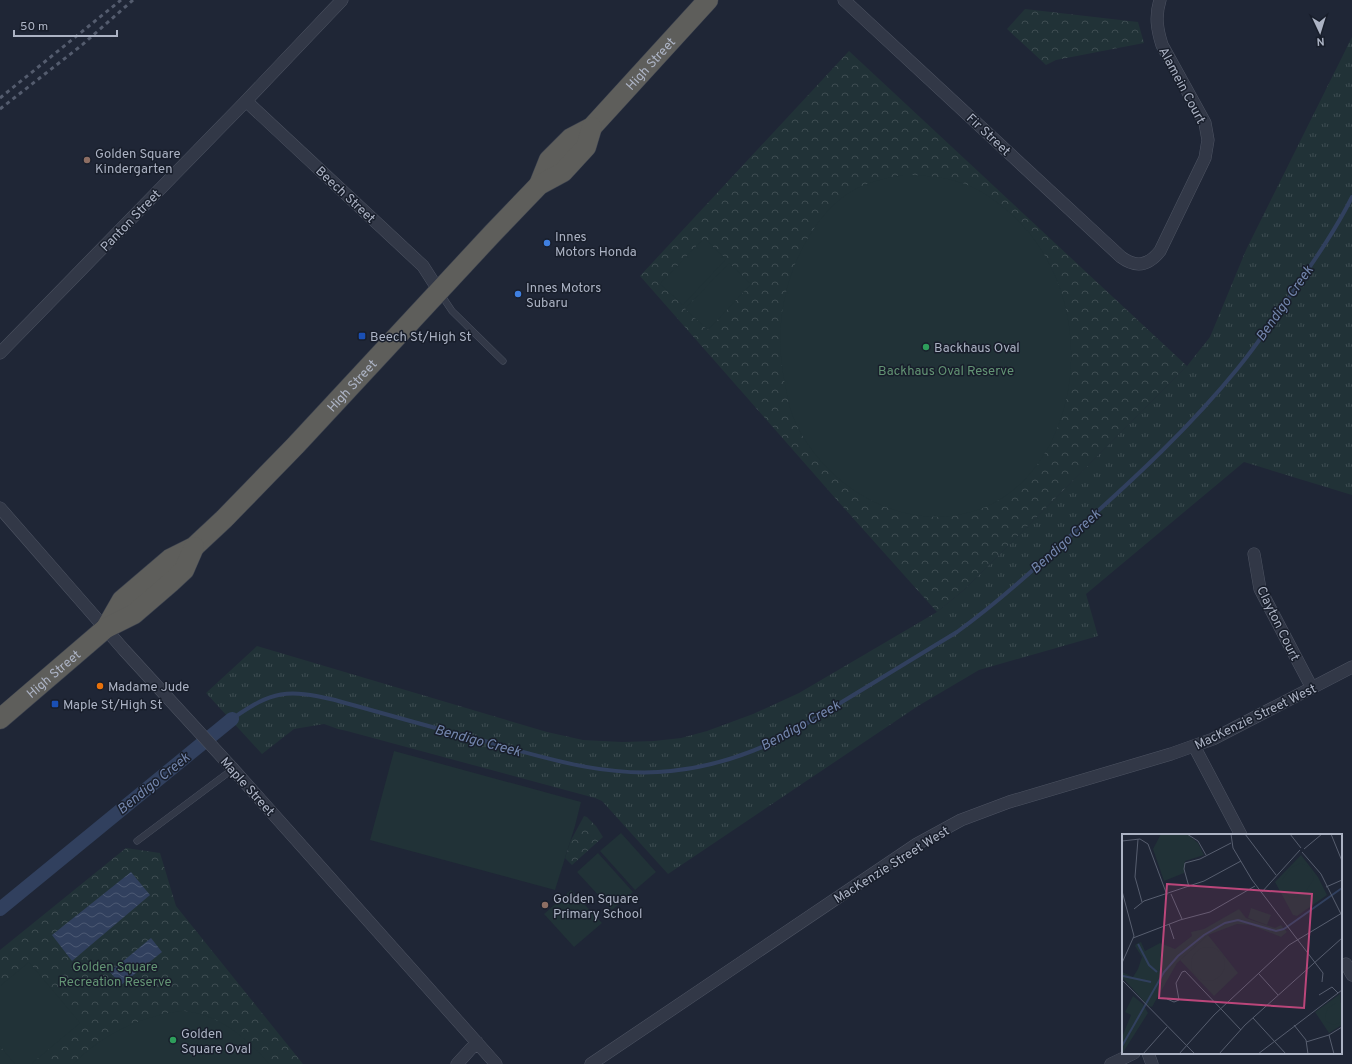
<svg xmlns="http://www.w3.org/2000/svg" width="1352" height="1064" viewBox="0 0 1352 1064" font-family="Overpass,sans-serif">
<defs>
<pattern id="grass-tufts" width="24" height="20" patternUnits="userSpaceOnUse"><rect width="24" height="20" fill="#213237"/><path d="M3 7l-1-3M5 7V3M7 7l1-3M15 17l-1-3M17 17v-4M19 17l1-3" fill="none" stroke="#3f4d52"/></pattern>
<pattern id="forest-crowns" width="20" height="18" patternUnits="userSpaceOnUse"><rect width="20" height="18" fill="#213237"/><path d="M2 6a3 3 0 1 1 6 0M12 15a3 3 0 1 1 6 0" fill="none" stroke="#3f4d52"/></pattern>
<pattern id="water-waves" width="16" height="10" patternUnits="userSpaceOnUse"><rect width="16" height="10" fill="#31405e"/><path d="M0 5q4-4 8 0t8 0" fill="none" stroke="#4c5973"/></pattern>
</defs>
<rect width="100%" height="100%" fill="#1f2636"/>
<path fill="url(#grass-tufts)" d="M1352,37V495L1244,462L1086,594L1098,636L979,670L918,706L668,874L602,801L595,798L347,731L338,729L324,724L294,729L262,754L206,693L257,646L547,732L583,740L622,742L654,741L681,738L707,731L753,714L799,693L937,612L965,589L1187,366L1210,337L1246,250Z"/>
<path fill="url(#forest-crowns)" d="M1025,9L1138,22L1144,43L1056,60L1046,65L1007,29Z
M849,51L1187,366L965,589L937,612L836,499L640,276Z
M584,816L587,817L596,826L603,837L572,865L565,858L570,842Z
M126,848L160,853L176,906L303,1064H0V950Z"/>
<path fill="#213237" d="M903,175C927,175 950,177 972,187C986,193 998,203 1009,212C1072,267 1088,364 1053,438C997,556 854,532 798,428C792,416 788,402 786,389C776,346 779,303 796,262C807,236 824,210 847,194C864,183 884,178 903,175Z
M704,238L726,259L683,305L660,284Z
M729,263L751,284L708,330L685,309Z
M394,751L581,802L575,826L555,890L370,840Z
M621,833L656,872L635,890L600,851Z
M598,853L633,892L612,910L577,872Z
M571,890L602,923L574,947L544,914Z
M29,962L80,1023L31,1064H15L0,1046V986Z
M184,1011C212,1014 234,1028 254,1048C259,1053 265,1058 269,1064H73C103,1034 142,1015 184,1011Z"/>
<path fill="url(#water-waves)" d="M131,872L150,895L72,961L52,935Z
M151,938L162,952L121,985L110,972Z"/>
<g fill="none" stroke-linecap="round" stroke-linejoin="round">
<path stroke="#31405e" stroke-width="4" d="M232,719C273,690 287,689 335,700C385,714 434,728 484,741C545,758 607,778 671,771C712,767 750,754 786,736L957,632C1001,600 1040,564 1079,528C1135,478 1191,426 1238,368C1259,342 1278,314 1296,287C1316,258 1336,229 1352,197"/>
<path stroke="#31405e" stroke-width="14" d="M0,909L232,719"/>
<g stroke="#4d5362" stroke-width="7">
<path id="service" d="M440,293L452,311L503,361
M137,841L233,769"/>
</g>
<g stroke="#4d5362" stroke-width="13">
<path id="minor" d="M844,0L1121,257C1136,268 1148,266 1160,251L1205,158L1208,140L1205,123L1162,45C1157,29 1155,16 1160,0
M246,101L423,266L439,291
M0,353L246,101L342,0
M0,508L124,650L233,769L496,1064
M1254,554L1260,589L1312,688
M1194,746L1241,835
M1346,964L1352,975
M1148,1053L1152,1064
M457,1064L477,1042
M591,1064L917,844L961,820L1009,802L1171,754L1213,739L1352,667
M1111,1064L1134,1053"/>
</g>
<g stroke="#3a404e" stroke-width="21">
<g id="trunk">
<path id="s1" d="M539,185L549,160L571,138L592,127L708,0"/>
<path id="s2" d="M106,628L122,600L170,559L194,547L224,519L296,445L492,234L539,185L563,172L586,147L592,127"/>
<path id="s3" d="M0,719L106,628L134,614L170,583L184,570L194,547"/>
</g>
</g>
<use href="#service" stroke="#323847" stroke-width="6"/>
<use href="#minor" stroke="#323847" stroke-width="12"/>
<use href="#trunk" stroke="#5e5e5b" stroke-width="20"/>
<path stroke="#545c6e" stroke-width="3" stroke-dasharray="4 4" stroke-linecap="butt" d="M0,98L121,0
M0,109L82,45L133,0"/>
</g>
<g fill="#8d6e63" stroke="#181e2b" stroke-width="1.5">
<circle cx="87" cy="160" r="4"/>
<circle cx="545" cy="905" r="4"/>
</g>
<g fill="#3f7fe0" stroke="#181e2b" stroke-width="1.5">
<circle cx="547" cy="243" r="4"/>
<circle cx="518" cy="294" r="4"/>
</g>
<g fill="#1a4fb4" stroke="#181e2b" stroke-width="1.5">
<rect x="358" y="332" width="8" height="8" rx="2"/>
<rect x="51" y="700" width="8" height="8" rx="2"/>
</g>
<g fill="#2e9e5b" stroke="#181e2b" stroke-width="1.5">
<circle cx="926" cy="347" r="4"/>
<circle cx="173" cy="1040" r="4"/>
</g>
<circle fill="#e8710a" stroke="#181e2b" stroke-width="1.5" cx="100" cy="686" r="4"/>
<g text-anchor="middle" stroke-width="3" stroke-linejoin="round" paint-order="stroke">
<g font-size="13" fill="#acb3c4" stroke="#181e2b">
<text dy="5" stroke="none"><textPath href="#s1" startOffset="168">High Street</textPath></text>
<text transform="translate(1183 85) rotate(62)" y="5">Alamein Court</text>
<text transform="translate(989 134) rotate(43)" y="5">Fir Street</text>
<text transform="translate(346 194) rotate(43)" y="5">Beech Street</text>
<text transform="translate(130 220) rotate(-46)" y="5">Panton Street</text>
<text dy="5" stroke="none"><textPath href="#s2" startOffset="348">High Street</textPath></text>
<text transform="translate(1279 623) rotate(64)" y="5">Clayton Court</text>
<text dy="5" stroke="none"><textPath href="#s3" startOffset="70">High Street</textPath></text>
<text transform="translate(1255 716) rotate(-26)" y="5">MacKenzie Street West</text>
<text transform="translate(248 786) rotate(48)" y="5">Maple Street</text>
<text transform="translate(891 864) rotate(-32)" y="5">MacKenzie Street West</text>
</g>
<g font-size="13" fill="#acb3c4" stroke="#181e2b" text-anchor="start">
<text x="95" y="158">Golden Square<tspan x="95" dy="15">Kindergarten</tspan></text>
<text x="555" y="241">Innes<tspan x="555" dy="15">Motors Honda</tspan></text>
<text x="526" y="292">Innes Motors<tspan x="526" dy="15">Subaru</tspan></text>
<text x="370" y="341">Beech St/High St</text>
<text x="934" y="352">Backhaus Oval</text>
<text x="108" y="691">Madame Jude</text>
<text x="63" y="709">Maple St/High St</text>
<text x="553" y="903">Golden Square<tspan x="553" dy="15">Primary School</tspan></text>
<text x="181" y="1038">Golden<tspan x="181" dy="15">Square Oval</tspan></text>
</g>
<g font-size="13" fill="#639474" stroke="#181e2b">
<text x="946" y="375">Backhaus Oval Reserve</text>
<text x="115" y="971">Golden Square<tspan x="115" dy="15">Recreation Reserve</tspan></text>
</g>
<g font-size="14" font-style="italic" fill="#7386ad" stroke="#181e2b">
<text transform="translate(1284 303) rotate(-55)" y="5">Bendigo Creek</text>
<text transform="translate(1065 541) rotate(-42)" y="5">Bendigo Creek</text>
<text transform="translate(800 725) rotate(-29)" y="5">Bendigo Creek</text>
<text transform="translate(478 740) rotate(15)" y="5">Bendigo Creek</text>
<text transform="translate(153 783) rotate(-39)" y="5">Bendigo Creek</text>
</g>
</g>
<g transform="translate(1122 834)">
<rect width="220" height="220" fill="#1f2636"/>
<path d="M39,0H65L76,9L82,21L63,27L62,39L42,47L31,15ZM117,75L124,84L153,94L159,91L165,98L159,103L129,91L115,90L86,101L55,129L30,173L26,172L0,143V138L11,143L16,135L20,123L13,112L14,110L19,108L23,117L38,109L53,115L70,102L69,98L82,95ZM11,162L21,170L26,179L0,220V203L9,181L3,178Z" fill="#213237"/>
<path d="M179,21L196,43L205,61L175,82L171,81L153,48ZM86,101L116,139L92,162L58,126ZM218,160L220,191L207,199L193,178Z" fill="#213237"/>
<path d="M178,29L188,33L192,45L182,60L169,64L160,56V46L169,34ZM129,74L149,81L145,91L126,84ZM69 130a17 17 0 1 1 34 0a17 17 0 1 1-34 0ZM214,169H220V188L211,191L204,187L203,182L206,174Z" fill="#213237"/>
<path fill="none" stroke="#31405e" stroke-width="2" d="M162,95L220,54M16,110L27,131L35,138M1,142L29,148M0,212L42,138L56,122L82,101L103,89L116,86L154,97L162,95"/>
<path fill="none" stroke="#575e6f" stroke-width="1" d="M65,0L76,7L84,21M109,0L111,14L130,46L201,139L200,148M123,0L154,41M168,0L179,14M209,0L220,27M16,5L13,43L20,68M0,7L18,5L26,10L45,61M182,15L200,0M180,18L199,40L220,82M67,53L62,35L63,29L78,25L109,9M204,53L220,46M0,57L12,102L0,129M139,59L178,16M49,60L60,85M12,75L22,67L82,47L119,27M47,90L52,105M11,104L58,86L88,78L133,52M137,140L156,161M0,146L73,220M197,161L210,153L216,159M45,165L52,168L57,166L54,149L60,138L63,137L119,196M131,184L164,220M172,191L184,206L186,220M207,201L212,220M184,208L207,201L220,193M21,220L45,193M57,220L92,181L167,111L220,79M97,220L123,191L220,104M136,220L220,156"/>
<path fill="#bb467a" fill-opacity="0.15" stroke="#bb467a" stroke-width="2" d="M45,50L190,60L182,174L37,164Z"/>
<rect width="220" height="220" fill="none" stroke="#acb3c4" stroke-width="2"/>
</g>
<g transform="translate(1320 32) rotate(176)" stroke="#181e2b" stroke-width="3" paint-order="stroke">
<path d="M0-3L7 15L0 10L-7 15Z" fill="#acb3c4"/>
<text y="-6" font-size="11" font-weight="bold" text-anchor="middle" fill="#acb3c4">N</text>
</g>
<path d="M14 30v6h103v-6" fill="none" stroke="#acb3c4" stroke-width="2"/>
<text x="20" y="30" font-size="12" fill="#acb3c4" stroke="#181e2b" stroke-width="3" paint-order="stroke">50 m</text>
</svg>
